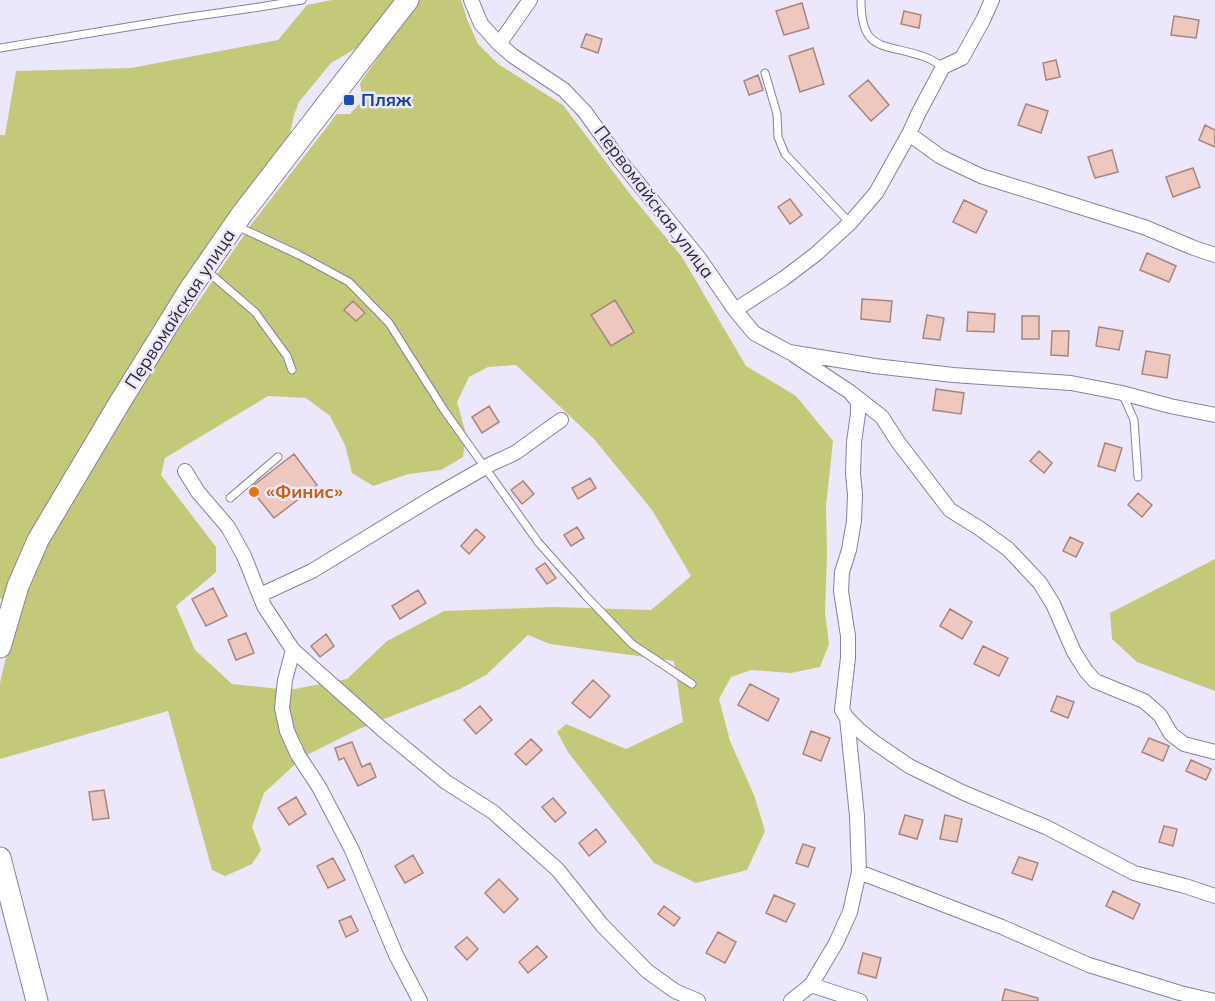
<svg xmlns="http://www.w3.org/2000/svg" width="1215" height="1001" viewBox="0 0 1215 1001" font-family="Mulish,sans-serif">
<rect width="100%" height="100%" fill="#ede7fb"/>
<path fill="#c4c97a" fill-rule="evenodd" d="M332,0H395L360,46L331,63L299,102L294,115L290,134L267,168L45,510C27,540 14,564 3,598L0,599V135H5L16,71L131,68L278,40L307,5Z
M419,0H461L467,19L478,44L498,64L563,105L630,194L682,257L746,366L796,396L833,441L826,506L827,555L825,612L829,644L820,667L791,673L751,670L731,677L719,699L730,741L754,795L765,831L747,870L696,883L654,863L568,752L557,732L566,724L626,749L683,722L674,661L550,644L528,635L486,675L460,689L359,729L303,757L264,793L252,827L261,850L252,864L225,876L212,870L168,711L0,759V683L13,626L47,538L162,346L192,311L253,222L337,114H350L363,100L360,83ZM516,365L594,439L652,510L691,576L651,610L554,607L444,611L387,641L347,679L289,690L232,684L195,650L176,606L216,572V547L161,475L165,458L268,396L306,398L330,416L345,445L352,473L373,486L408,474L441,470L463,457L466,434L457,402L469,377L488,367Z
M1215,559V691L1137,662L1112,639L1110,613Z"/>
<path fill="#eec8be" stroke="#a8857d" stroke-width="1.5" d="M802,3L809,28L784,35L776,11Z
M904,11L921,15L919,28L901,24Z
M1174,16L1199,20L1196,38L1171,35Z
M586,34L602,39L598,53L581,47Z
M813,48L824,84L800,92L789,56Z
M1056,60L1060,77L1046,80L1043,63Z
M758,75L763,90L749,95L744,81Z
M868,80L889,105L871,121L849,96Z
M1026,104L1048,111L1041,133L1018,125Z
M1205,125L1215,130V147L1199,140Z
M1112,150L1118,172L1095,178L1088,157Z
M1193,168L1200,187L1173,197L1166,177Z
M790,199L802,215L790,224L778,207Z
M964,200L987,211L976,233L953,222Z
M1147,253L1176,266L1169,282L1140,270Z
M862,299L892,301L890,322L861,319Z
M615,300L634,332L611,346L591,315Z
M353,301L365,313L356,321L344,310Z
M968,312L995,314L994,332L967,331Z
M927,315L944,318L940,340L923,338Z
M1022,316H1039V339H1022Z
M1099,327L1123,331L1119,350L1096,346Z
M1052,331H1069L1068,356L1051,355Z
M1146,351L1170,355L1167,378L1142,374Z
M936,389L964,393L961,414L933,410Z
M489,406L499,422L482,433L472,417Z
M1105,443L1122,448L1115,471L1098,466Z
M1039,451L1052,463L1044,473L1030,461Z
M294,454L317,485L274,518L250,488Z
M590,478L596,488L578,499L572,488Z
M523,481L534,494L522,504L511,490Z
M1138,493L1152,505L1142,517L1128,505Z
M577,527L584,538L571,546L564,535Z
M476,529L485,537L469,554L461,546Z
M1070,537L1083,543L1076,557L1063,551Z
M545,563L556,578L547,584L536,569Z
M213,588L227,616L206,626L192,599Z
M418,590L426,603L400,619L392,606Z
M950,609L972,622L962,639L940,626Z
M246,633L254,653L236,660L228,640Z
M326,634L334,646L320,657L311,646Z
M983,646L1008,658L999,676L974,664Z
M593,680L610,696L590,718L572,703Z
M750,684L779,699L768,721L738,705Z
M1057,696L1074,702L1068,718L1051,711Z
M480,706L492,720L476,734L464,720Z
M811,731L830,738L821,761L803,754Z
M1149,738L1169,746L1163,761L1142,752Z
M531,739L542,750L526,765L515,754Z
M352,742L362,767L370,763L376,777L358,786L344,758L339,760L335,748Z
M1191,760L1211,769L1206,780L1186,771Z
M104,790L109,818L93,820L89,792Z
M296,797L306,814L289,825L278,808Z
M553,798L566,813L555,822L542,807Z
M905,815L923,820L917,839L899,834Z
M945,815L962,819L957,842L940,839Z
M1164,826L1177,829L1173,846L1159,842Z
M596,829L606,842L589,856L579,843Z
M803,844L815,848L808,867L796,863Z
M413,855L423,873L405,883L395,866Z
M1019,857L1038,863L1032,880L1012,873Z
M333,858L345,880L328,888L317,866Z
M499,879L518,899L504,913L485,893Z
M1113,891L1140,904L1133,919L1106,906Z
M774,895L795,904L786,922L766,913Z
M664,906L680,918L674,926L658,914Z
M351,916L358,931L346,937L339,921Z
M718,932L736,942L725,963L706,953Z
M467,937L478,949L467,960L455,947Z
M537,946L547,957L528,973L519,962Z
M863,953L881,958L876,978L858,973Z
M1005,989L1038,998V1001H1002Z"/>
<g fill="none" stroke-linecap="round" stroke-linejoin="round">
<g stroke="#88809d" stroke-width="9">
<path id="lane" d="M861,0C861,53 884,43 922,56C930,58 937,63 943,67
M0,48L176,19L253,8L302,0
M765,73L777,114L778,137L785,154L850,223
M237,226L299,255L349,282L389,323L444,410L538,542L585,595L632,644L692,684
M206,270L255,312L287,356L292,370
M1123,395L1134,420L1138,477
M230,498L278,457"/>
</g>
<g stroke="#88809d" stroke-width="16">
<path id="street" d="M471,0L481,24L499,44L513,56L564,90L585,112L620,161L699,258L735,310L754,333L789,352L875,366L953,375L1071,383L1122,393L1170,406L1215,415
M499,44L530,0
M909,134L941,157L981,176L1144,227L1194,248L1215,255
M735,310L783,279L816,254L850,223L876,193L909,134L918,114L943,67L962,58L983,20L992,0
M794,355L850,392L882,417L898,442L950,510L979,528L1008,549L1040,583L1053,604L1074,652L1086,671L1095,681L1144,701L1160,715L1171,734L1184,744L1215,752
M850,392L858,402V414L854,442L853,474L855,494L854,521L849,550L842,572L841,591L848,636V658L842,710L847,718L859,730L874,742L909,766L964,793L1046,827L1134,873L1185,886L1215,896
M185,471L198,492L228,527L244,556L264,606L293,650L383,730L446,782L493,812L558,870L602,925L647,971L675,991L698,1001
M260,595L312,571L435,496L491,464L515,453L561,420
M293,650L285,680L282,708L287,731L298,755L319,787L352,850L396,955L420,1001
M859,872L1002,927L1089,965L1180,993L1214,1001
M811,985L860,1001
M791,1001L811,985L836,943L850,912L859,872L857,816L847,718"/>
</g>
<g stroke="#88809d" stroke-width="23">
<path id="primary" d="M0,647L18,586L38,540L120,402L190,289L242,214L337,91L408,0
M0,858L37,1001"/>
</g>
<use href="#lane" stroke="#fff" stroke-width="7"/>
<use href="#street" stroke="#fff" stroke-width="14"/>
<use href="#primary" stroke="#fff" stroke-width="21"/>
</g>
<rect fill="#1a4fb4" stroke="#ede7fb" stroke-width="2" x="343" y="94" width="12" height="12" rx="3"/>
<circle fill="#e8710a" stroke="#ede7fb" stroke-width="2" cx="254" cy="492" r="6"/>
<g text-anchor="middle" stroke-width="5" stroke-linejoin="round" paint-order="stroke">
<g font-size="18" font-weight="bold" fill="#164399" stroke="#ede7fb" text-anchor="start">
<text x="361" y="106">Пляж</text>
</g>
<g font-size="18" fill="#302c39" stroke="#ede7fb">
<text transform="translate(654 202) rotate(53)" y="6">Первомайская улица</text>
<text transform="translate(180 309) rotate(-57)" y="6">Первомайская улица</text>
</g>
<g font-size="18" font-weight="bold" fill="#c56008" stroke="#ede7fb" text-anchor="start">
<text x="266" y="498">«Финис»</text>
</g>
</g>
</svg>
